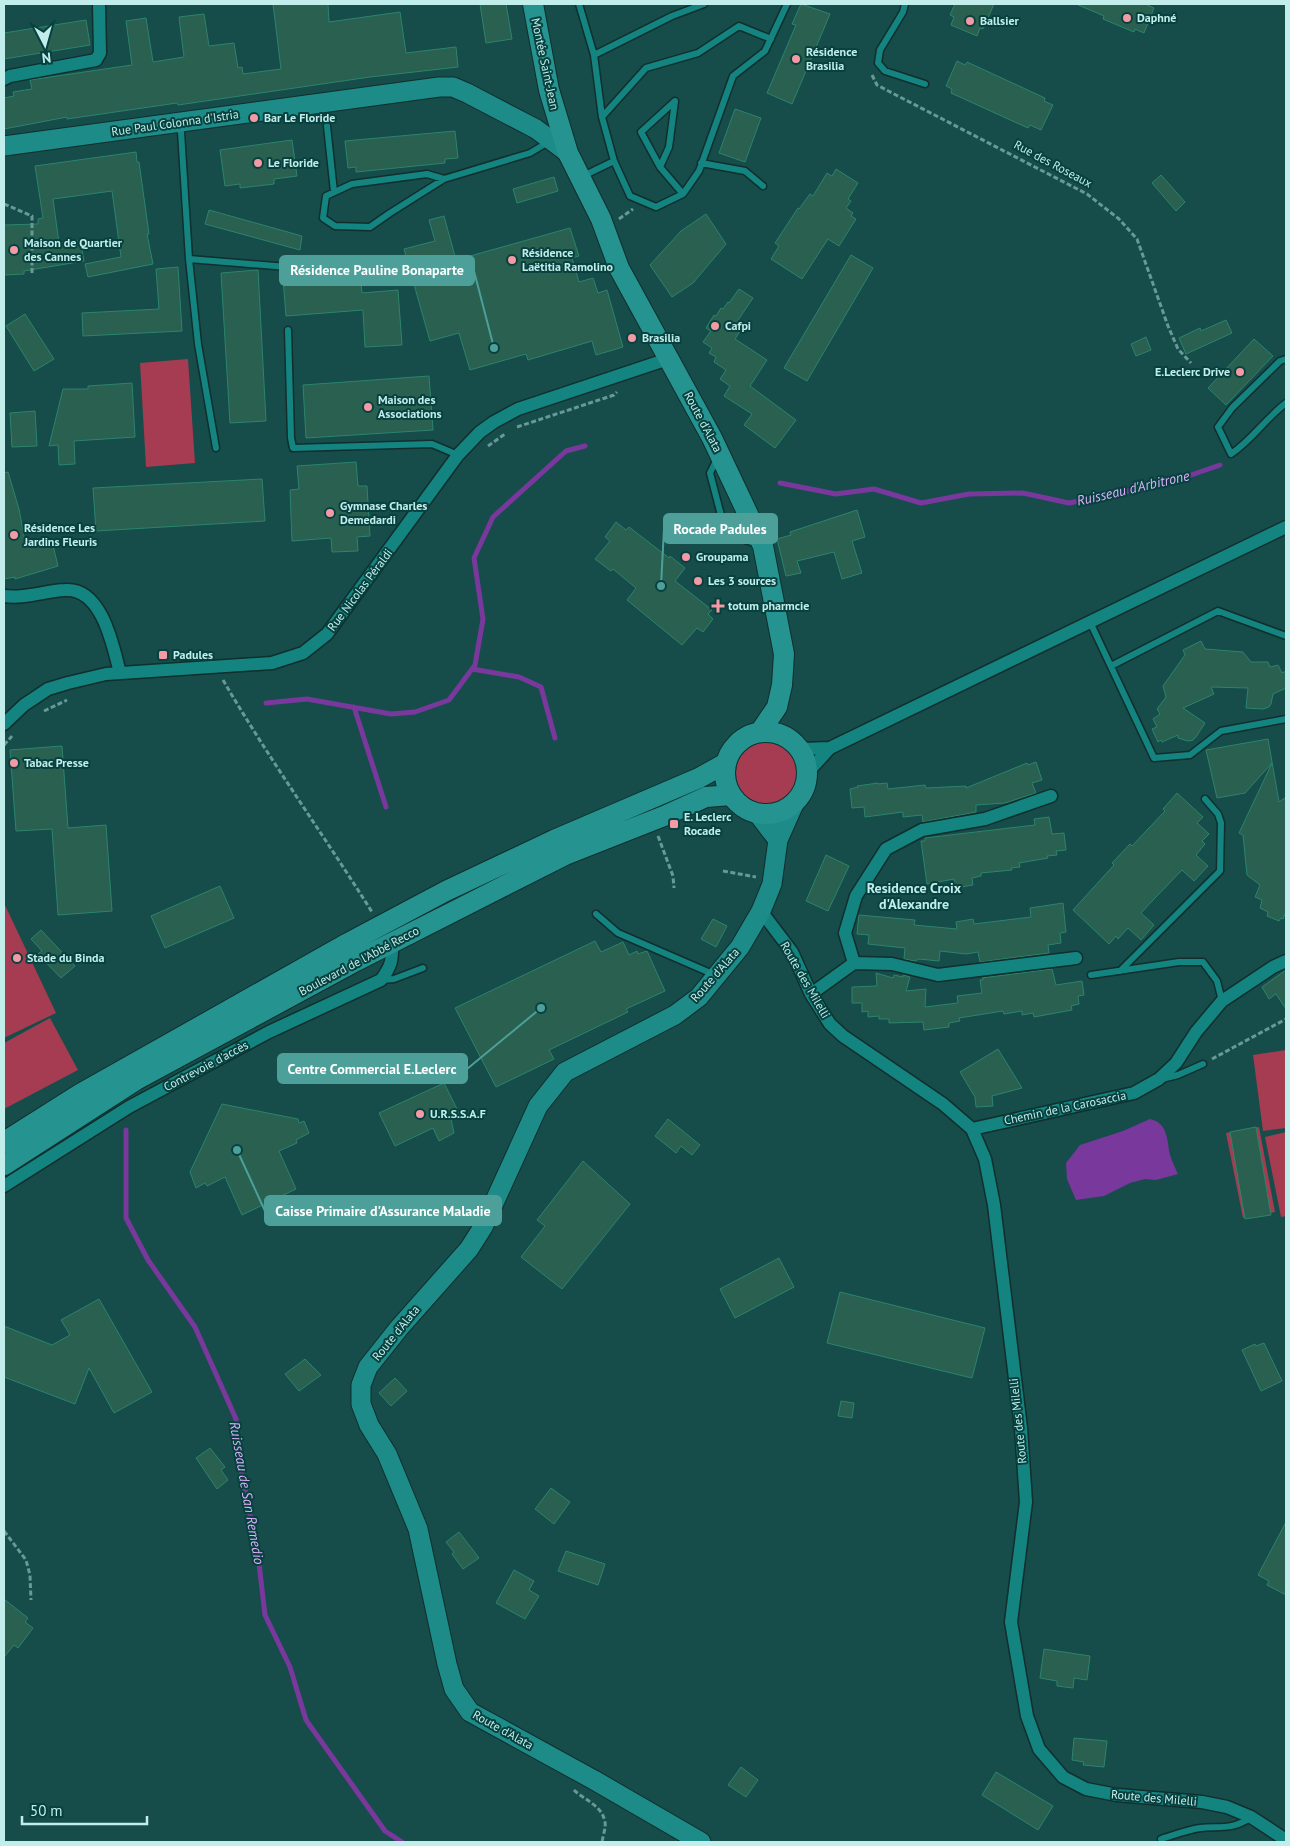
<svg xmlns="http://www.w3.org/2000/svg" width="1290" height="1846" viewBox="0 0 1290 1846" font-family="'PT Sans',sans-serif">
<rect width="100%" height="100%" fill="#164c4a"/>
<path fill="#a53c51" d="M188,359L195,463L146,467L140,363Z
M736 773a31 31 0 1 1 62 0a31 31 0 1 1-62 0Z
M4,903L56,1013L4,1038Z
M50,1018L78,1070L4,1109V1043Z
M1286,1050V1128L1263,1131L1253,1055Z
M1259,1127L1275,1212L1243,1218L1226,1133Z
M1286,1132V1216L1281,1217L1265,1137Z"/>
<path fill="#79399c" d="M1150,1119C1168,1123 1167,1140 1170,1155C1172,1161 1175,1168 1178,1174L1156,1180L1145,1179L1130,1183L1104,1196L1076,1200L1067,1179L1066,1163L1080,1145L1123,1131Z"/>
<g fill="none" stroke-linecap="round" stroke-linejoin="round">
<path stroke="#79399c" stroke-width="5" d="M780,483L836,494L874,489L921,503L969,494L1023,493L1069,503L1168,483L1220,465
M472,669L519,677L541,687L555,738
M266,703L307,699L391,714L415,712L449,700L475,665L483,619L474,558L493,517L566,451L585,446
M354,707L386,807
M126,1130V1218L148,1260L195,1327L236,1419L241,1469L258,1555L265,1615L290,1667L306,1720L385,1831L402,1842"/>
</g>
<path fill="#296050" stroke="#2c846d" d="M273,4H328L329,22L400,12L406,53L456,47L458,67L370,77L178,105L177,103L67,119V117L4,129V98L14,96L13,92L32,89L30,80L132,65L126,21L146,18L153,62L184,57L179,17L204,14L209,46L234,43L238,68L242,67L243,74L281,69Z
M480,4H506L512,39L486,43Z
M801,4L830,14L792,104L767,93L796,25L792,24Z
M955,4H994L983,29L980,28L977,36L951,25L954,17L950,15Z
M1076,4H1145L1154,8L1144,33L1135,29L1134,32L1103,19L1104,16Z
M86,20L90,45L4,59V33Z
M957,61L965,65L967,62L1045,98L1044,101L1053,105L1041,130L1030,125L1028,128L951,93L952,89L946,86Z
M735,109L761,118L745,162L719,153Z
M455,131L458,158L445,159V163L356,172V167L348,168L345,141Z
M292,140L297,176L274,179V184L240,188V184L225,186L220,150Z
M136,152L137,162H139L149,234H147L153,264L88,277L85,264L121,257L112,191L53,199L59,243L80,240L84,261L24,271V274L4,275V225L38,224V219L43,218L35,166Z
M836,169L858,183L848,199L851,201L846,208L853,213L851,216L856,219L839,246L828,239L802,279L771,259L779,246L775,243L798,208L799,209L810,194L813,196L827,173L832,176Z
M1161,175L1185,202L1176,211L1152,183Z
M554,177L558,191L517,203L513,189Z
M209,210L302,236L300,250L205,224Z
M706,214L726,244L693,283L672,297L650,265L681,231Z
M444,216L456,260L570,228L579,256L572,258L579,282L593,278L598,293L607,290L623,347L596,355L592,341L528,360L526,354L470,370L459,333L430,341L404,249L435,241L429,220Z
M851,255L873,268L807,381L784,368Z
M178,267L182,331L83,336L82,313L159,309L156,269Z
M258,270L266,421L230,423L221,273Z
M360,274L362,293L398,290L402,345L365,347L363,310L286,316L283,279Z
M739,289L753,298L736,323L742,328L735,339L767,360L750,386L796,420L775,448L744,425L752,414L724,396L730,386L720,379L726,370L714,362L716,357L709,353L712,348L703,342L711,331L706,328L714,315L716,316L721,308L723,309L728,302L729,303Z
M25,314L54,359L34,371L6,326Z
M1226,320L1232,333L1186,354L1179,338L1200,328L1201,331Z
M1146,337L1151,350L1136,356L1131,344Z
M1254,339L1273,356L1226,405L1208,388Z
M429,376L433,430L306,438L303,385Z
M132,383L135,437L74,441L75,464L59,465L58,445L49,446L63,389H88V386Z
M35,411L37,446L12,447L10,413Z
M356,462L358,486H367L370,536L357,537L358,551L332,552L331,538L292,541L290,490L299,489L297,466Z
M8,472L19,509L25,542L33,540L39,544L52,541L58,566L15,579V577L4,579V473Z
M262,479L265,521L96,531L93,488Z
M857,510L865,537L852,541L862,573L842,579L834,552L797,561L801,573L786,576L777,539L791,535L790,532Z
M616,522L626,530L629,527L669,558L670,556L685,568L675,581L712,610L708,614L713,619L703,632L697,628L682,645L627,600L636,588L613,569L611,571L595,559L610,541L605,537Z
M1201,641L1205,649L1243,652L1251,662H1268L1270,667L1278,665L1282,673L1286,671V688L1273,694L1271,704L1269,707L1263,709L1246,708L1248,688L1211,687L1214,694L1183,708L1205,723L1196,737L1193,740L1188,741L1178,738V735L1162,742L1161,740L1158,742L1152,729L1157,727L1153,719L1160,714L1157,709L1166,697L1163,686L1185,655L1183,650Z
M1268,739L1279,802L1286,797V911L1283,919L1281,918L1279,921L1267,916L1268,912L1260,908L1262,900L1255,897L1260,885L1247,875L1243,835L1239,833L1272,763L1245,793L1217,798L1206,750Z
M62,746L68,828L106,825L112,911L58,915L52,829L16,831L10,750Z
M1036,762L1042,780L1032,783L1036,793L1005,803L976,805V812L923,822L922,815L903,817V812L865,817L864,807L852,808L850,789L858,787L857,786L878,783V784L887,783L888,789L925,785L926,788L966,786V788L1027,763L1028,765Z
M1177,793L1203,817L1197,823L1209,834L1202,841L1205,844L1196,855L1208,866L1194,881L1182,870L1155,898L1141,913L1154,925L1141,940L1128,928L1118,939L1116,936L1109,944L1073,910L1114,865L1112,863L1130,844L1132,846L1165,811L1163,809Z
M1049,817L1052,834L1064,833L1066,850L1056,851L1057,855L1047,856L1048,858L1019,863L1020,867L1011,868L1012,870L981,873V876L972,878L973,885L955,888L954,879L927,884L921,841H925V838L1035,825L1034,819Z
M826,855L849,866L828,911L806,901Z
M220,886L234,918L165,948L151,916Z
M1063,903L1066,932L1060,933L1061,943L1048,945L1049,953L980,962L978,952L966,954L940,951L939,961L919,959L915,961L904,959L905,948L868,944L869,935L857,934L859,915L915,920L914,925L957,929L956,922L973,919L974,924L1031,917L1030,908Z
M713,919L727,926L716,947L701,939Z
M41,930L75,966L61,978L38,954L42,951L31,939Z
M595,941L601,952L623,942L629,955L637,951L638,954L647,951L665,991L626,1009L628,1012L549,1050L554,1059L496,1087L455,1008Z
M1052,969L1056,985L1082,981L1084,995L1078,996L1079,1004L1071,1006L1072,1010L1034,1017L1033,1013L1022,1015V1011L1004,1014L1003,1011L959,1018L960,1021L949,1023V1027L924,1030L923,1022L889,1023V1019H879V1016L868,1017V1011L862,1012V1003H852V987L877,986L876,973L893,978L894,975L903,977V975L910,977L906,991L926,989L925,1007L958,1003L957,996L982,993L980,980H983L982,978Z
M1286,970V1009L1276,994L1269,999L1262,987Z
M998,1049L1022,1088L992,1096L993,1106L976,1107L975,1097L960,1072Z
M444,1083L460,1115L451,1119L454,1133L439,1141L433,1128L395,1146L379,1113Z
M222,1104L298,1119L299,1123L304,1121L309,1133L296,1140L297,1143L279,1151L296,1189L242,1215L225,1177L207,1186L205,1183L196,1188L190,1172Z
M668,1119L700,1145L692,1155L681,1146L676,1153L655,1136Z
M1256,1127L1271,1215L1245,1219L1230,1132Z
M583,1161L630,1204L562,1289L521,1257L545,1226L537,1220Z
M779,1258L794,1287L735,1318L720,1289Z
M840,1292L985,1328L972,1378L827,1343Z
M99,1299L152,1392L114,1413L89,1368L75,1404L4,1377V1326L52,1345L70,1335L61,1320Z
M1264,1343L1282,1381L1261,1391L1242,1350L1255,1344L1256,1346Z
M305,1359L321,1375L299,1391L285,1374Z
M395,1378L407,1391L391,1406L379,1393Z
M841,1401L854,1403L852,1418L838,1416Z
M210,1448L225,1467L221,1470L228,1480L217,1489L196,1458Z
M551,1488L570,1502L554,1524L535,1509Z
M1286,1522V1595L1267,1585L1269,1581L1258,1575Z
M459,1532L479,1558L463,1569L452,1554L454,1552L446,1542Z
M566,1551L605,1564L598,1585L558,1571Z
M514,1570L534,1581L529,1590L539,1596L525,1619L496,1603Z
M4,1599L28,1618L25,1622L33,1628L18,1648L14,1645L4,1657Z
M1044,1649L1090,1656L1087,1680L1074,1678L1073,1688L1057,1686V1681L1040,1678Z
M1074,1738L1107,1741L1104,1767L1083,1765L1084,1762L1072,1760Z
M741,1767L758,1780L746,1797L728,1785Z
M996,1772L1053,1806L1038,1830L982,1795Z"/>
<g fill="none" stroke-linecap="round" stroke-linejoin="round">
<g stroke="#102f2d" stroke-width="9">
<path id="lane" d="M579,4L594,55
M704,4L672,16L594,55L602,117L614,161L630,196L656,207L683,194L699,171L733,76L765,51L787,4
M905,4L903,12L880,50L878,63L885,71L925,84
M602,117L646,68L698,53L739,26L771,39
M176,124L181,132L189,259L300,268L380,261L393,271
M327,126L334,192
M701,163L745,171L763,186
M660,167L669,147L675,101L641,132L660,167L683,194
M581,177L614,161
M444,179L427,174L352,184L326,196L323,218L335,226L370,227L390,213L444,179L530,153L550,141
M189,259L198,344L216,448
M288,330L291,438L293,448L432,444L458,455
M1286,359L1280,361L1232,408L1218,427L1231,454C1252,440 1266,418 1286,403
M717,459L710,473L722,519L739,538L757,544
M699,539L722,519
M1090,622L1154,758L1190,755L1221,731L1286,719
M1111,666L1218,611L1286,636
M596,914L618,933L715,975
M1120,971L1220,871L1221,823L1218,814L1205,799
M1091,975L1179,962H1203L1217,981L1222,1001
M381,980L394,979L423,968
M1162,1079L1178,1075L1203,1064
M1161,1839C1174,1835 1187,1830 1200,1828C1220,1826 1232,1830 1250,1818"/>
</g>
<g stroke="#102f2d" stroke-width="15">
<path id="street" d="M4,79L10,76L96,60L100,53L99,4
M4,596C25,599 44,591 65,590C102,587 113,646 120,673
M4,724L24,705L48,689L68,683L106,674L272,663L303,653L327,634L458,455L480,432L494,422L518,409L668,359
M801,749L830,748
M808,772L830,748L1286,527
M761,911L792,952L811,994L830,1024L843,1036L943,1104L972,1129L985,1159L994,1205L1021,1428L1026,1502L1011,1622L1027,1716L1039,1749L1063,1777L1086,1789L1117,1795L1202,1802L1227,1807L1251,1817L1286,1840
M854,963L845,933L856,896L886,849L922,830L985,819L1051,796
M811,994L854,963L892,964L938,975L1076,958
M972,1129L1134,1093L1159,1079L1176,1063L1196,1032L1222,1001L1273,967L1286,961
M4,1186L129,1107L269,1032L381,980C390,968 394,959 391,944"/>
</g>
<g stroke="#102f2d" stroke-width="21">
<path id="secondary" d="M4,146L439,87H453L467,93L536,129L568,153
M758,814L778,840
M701,1842L594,1780L470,1712L454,1689L447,1664L418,1529L387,1454L369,1425L361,1404V1385L368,1367L399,1328L469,1249L483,1227L538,1106L565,1072L675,1015L699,997L740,947L761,911L772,884L778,840L794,804"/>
</g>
<g stroke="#102f2d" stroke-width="22">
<path id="primary" d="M533,4L549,90L568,153L601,219L619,268L712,438L763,546L784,654L782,685L777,707L760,732
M725 773a41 41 0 1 1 82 0a41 41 0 1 1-82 0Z
M4,1142L80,1094L348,943L446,891L554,840L699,778L726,763
M4,1165L136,1080L356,961L565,855L664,816L706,797L731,795"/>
</g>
<path stroke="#679996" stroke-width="3" stroke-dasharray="5 2.5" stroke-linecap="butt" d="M872,75L877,85L896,95L1087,194L1119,219L1137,239L1168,326L1178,349L1191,363
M4,204L32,216V275
M619,219L633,209
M517,427L614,395L617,392
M488,446L505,434
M223,680C269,759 323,834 372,912
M44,711L67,700
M4,745L12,736
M658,836L673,876L674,888
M723,871L756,877
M1212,1059L1286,1019
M4,1531L26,1560L30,1575L31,1600
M574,1790C584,1800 602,1805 605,1822C606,1827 603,1836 602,1842"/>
<use href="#lane" stroke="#148481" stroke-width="6"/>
<use href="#street" stroke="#148481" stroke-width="12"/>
<use href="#secondary" stroke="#1d8c88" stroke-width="19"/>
<use href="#primary" stroke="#25938f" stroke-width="20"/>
</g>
<g fill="#f49aa5" stroke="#07413f" stroke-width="2">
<circle cx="1127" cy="18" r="5"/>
<circle cx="970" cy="21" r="5"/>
<circle cx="796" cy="59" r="5"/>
<circle cx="254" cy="118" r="5"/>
<circle cx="258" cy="163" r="5"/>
<circle cx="14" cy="250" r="5"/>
<circle cx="512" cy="260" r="5"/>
<circle cx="715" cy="326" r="5"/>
<circle cx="632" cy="338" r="5"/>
<circle cx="1240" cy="372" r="5"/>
<circle cx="368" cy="407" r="5"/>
<circle cx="330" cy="513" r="5"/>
<circle cx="14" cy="535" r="5"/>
<circle cx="686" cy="557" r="5"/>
<circle cx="698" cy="581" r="5"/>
<path d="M715.5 598.5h5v5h5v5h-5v5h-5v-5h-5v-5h5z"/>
<rect x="158" y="650" width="10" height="10" rx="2.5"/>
<circle cx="14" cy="763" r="5"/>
<rect x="669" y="819" width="10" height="10" rx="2.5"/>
<circle cx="17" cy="958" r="5"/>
<circle cx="420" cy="1114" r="5"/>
</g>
<g text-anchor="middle" stroke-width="4" stroke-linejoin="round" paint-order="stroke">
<g font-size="12" font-weight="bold" fill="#c1eeeb" stroke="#07413f" text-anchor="start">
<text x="1137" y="22">Daphné</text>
<text x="980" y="25">Ballsier</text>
<text x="806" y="56">Résidence<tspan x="806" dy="14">Brasilia</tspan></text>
<text x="264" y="122">Bar Le Floride</text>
<text x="268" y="167">Le Floride</text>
<text x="24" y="247">Maison de Quartier<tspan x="24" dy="14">des Cannes</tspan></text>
<text x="522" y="257">Résidence<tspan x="522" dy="14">Laëtitia Ramolino</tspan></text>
<text x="725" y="330">Cafpi</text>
<text x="642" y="342">Brasilia</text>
<text x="1230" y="376" text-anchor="end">E.Leclerc Drive</text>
<text x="378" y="404">Maison des<tspan x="378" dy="14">Associations</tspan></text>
<text x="340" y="510">Gymnase Charles<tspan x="340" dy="14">Demedardi</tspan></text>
<text x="24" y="532">Résidence Les<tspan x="24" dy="14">Jardins Fleuris</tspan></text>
<text x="696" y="561">Groupama</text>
<text x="708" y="585">Les 3 sources</text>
<text x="728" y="610">totum pharmcie</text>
<text x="173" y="659">Padules</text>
<text x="24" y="767">Tabac Presse</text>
<text x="684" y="821">E. Leclerc<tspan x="684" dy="14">Rocade</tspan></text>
<text x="27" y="962">Stade du Binda</text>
<text x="430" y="1118">U.R.S.S.A.F</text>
</g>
<g font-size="12" fill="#c1eeeb" stroke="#07413f">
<text transform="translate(545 64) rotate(78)" y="4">Montée Saint-Jean</text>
<text transform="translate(175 123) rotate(-8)" y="4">Rue Paul Colonna d'Istria</text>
<text transform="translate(1053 164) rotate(28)" y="4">Rue des Roseaux</text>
<text transform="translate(703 422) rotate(62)" y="4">Route d'Alata</text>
<text transform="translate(360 590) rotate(-53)" y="4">Rue Nicolas Péraldi</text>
<text transform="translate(359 961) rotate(-28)" y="4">Boulevard de l'Abbé Recco</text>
<text transform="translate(715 975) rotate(-49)" y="4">Route d'Alata</text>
<text transform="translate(805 980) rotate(60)" y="4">Route des Milelli</text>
<text transform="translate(206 1066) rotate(-28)" y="4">Contrevoie d'accès</text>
<text transform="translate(1065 1108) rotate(-12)" y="4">Chemin de la Carosaccia</text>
<text transform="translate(396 1333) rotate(-51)" y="4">Route d'Alata</text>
<text transform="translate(1018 1421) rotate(-96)" y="4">Route des Milelli</text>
<text transform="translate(503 1730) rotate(29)" y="4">Route d'Alata</text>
<text transform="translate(1154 1798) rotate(5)" y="4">Route des Milelli</text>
</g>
<g font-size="14" font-style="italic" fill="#ddaffa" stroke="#07413f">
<text transform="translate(1133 488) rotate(-13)" y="5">Ruisseau d'Arbitrone</text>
<text transform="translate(247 1493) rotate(80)" y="5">Ruisseau de San Remedio</text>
</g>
<g font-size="14" font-weight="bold" fill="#c1eeeb" stroke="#07413f">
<text x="914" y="893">Residence Croix<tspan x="914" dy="16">d'Alexandre</tspan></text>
</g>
</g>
<path fill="none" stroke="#4da09a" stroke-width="2" d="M494 348L474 271M661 586L664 529M541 1008L467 1069M237 1150L265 1211"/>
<g fill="#4da09a" stroke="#07413f" stroke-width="2">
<circle cx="494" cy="348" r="5"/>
<circle cx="661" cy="586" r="5"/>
<circle cx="541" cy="1008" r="5"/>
<circle cx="237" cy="1150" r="5"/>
</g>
<g fill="#4da09a" stroke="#4da09a" stroke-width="2">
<rect x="280" y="256" width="194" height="29" rx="5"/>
<rect x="664" y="514" width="113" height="29" rx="5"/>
<rect x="278" y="1054" width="189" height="29" rx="5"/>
<rect x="265" y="1196" width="236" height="29" rx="5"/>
</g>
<g font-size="14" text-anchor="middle" font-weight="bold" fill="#fff">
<text x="377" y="275">Résidence Pauline Bonaparte</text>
<text x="720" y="534">Rocade Padules</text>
<text x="372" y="1074">Centre Commercial E.Leclerc</text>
<text x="383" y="1216">Caisse Primaire d'Assurance Maladie</text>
</g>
<rect width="1290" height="1846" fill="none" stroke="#c1eeeb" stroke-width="10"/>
<g transform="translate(45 45) rotate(174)" stroke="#07413f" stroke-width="4" paint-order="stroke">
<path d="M0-4L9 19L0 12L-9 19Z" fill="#c1eeeb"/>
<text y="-8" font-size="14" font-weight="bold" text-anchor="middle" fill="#c1eeeb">N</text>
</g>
<path d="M22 1816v8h125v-8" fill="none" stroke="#c1eeeb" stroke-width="2.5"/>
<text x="30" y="1816" font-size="15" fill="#c1eeeb" stroke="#07413f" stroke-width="4" paint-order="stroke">50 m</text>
</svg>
